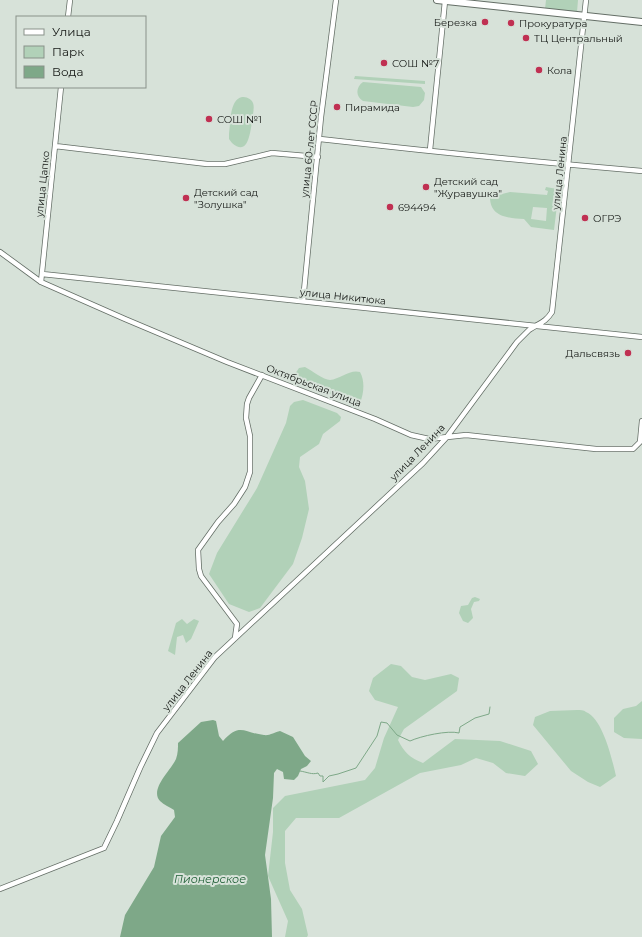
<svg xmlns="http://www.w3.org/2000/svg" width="642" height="937" viewBox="0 0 642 937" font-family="Montserrat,sans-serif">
<rect width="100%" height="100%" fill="#d7e2d9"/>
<path fill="#b1d1b8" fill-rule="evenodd" d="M546,0H578L577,12L545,9Z
M355,76L425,81V84L354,79Z
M363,82L421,87L425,93L424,100L419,106L413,107L363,101C355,96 356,87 363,82Z
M242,97C246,97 251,98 253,103C255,108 252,117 252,122C250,133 248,157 232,143L229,139V134C231,123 229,100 242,97Z
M546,187L557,189L556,197H558L554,230L531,227L524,219C508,218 490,217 490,197L510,192L547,195L548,191L545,190ZM533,207L547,208L546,221L531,219Z
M305,367C311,370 324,380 330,380C340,379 350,369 360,372C365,381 364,393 360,403L357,404C343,396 300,388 295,374L299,368Z
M303,400L337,413L341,417L340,421L323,434L319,444L300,457L299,467L305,481L309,509L302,538L293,564L260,608L249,612L229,604L209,574L217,553L257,488L286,423L290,406L294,402Z
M475,597L480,599L479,601L474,602L471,609L473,618L468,623L463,621L459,613L461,606L468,605L472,598Z
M182,619L187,624L194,619L199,621L191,639L186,643L183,635L177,637L175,655L168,651L176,623Z
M391,664L401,666L412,677L425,680L451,674L459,678L457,691L404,729L398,740C404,752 410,758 423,763L455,739L500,741L531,751L538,764L525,776L506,773L493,763L476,758L461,765L420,773L339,818H296L285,831V863L290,890L302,909L308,935L307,937H285L288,921L268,876L273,832V808L285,796L365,780L375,768L384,738L398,707L375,700L369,691L373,678Z
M642,701V739L624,738L614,732V718L623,709L636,706Z
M577,710C580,710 584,710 586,712C603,719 612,759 616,776L600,787L588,782L571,771L533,725L535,717L550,711Z"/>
<path fill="#7ea888" d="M213,720L216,721L219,736L223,741C240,722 244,733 264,735C269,736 275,732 280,731L293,737L305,756L311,761L307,766L301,769L298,776L294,780L284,779L283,772L277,769L274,773L273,798L265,855L271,899L272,937H120L125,915L154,867L161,836L175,817L174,810C170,807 164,805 160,801C149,789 172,769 176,759C178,753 178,748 178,743L201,722Z"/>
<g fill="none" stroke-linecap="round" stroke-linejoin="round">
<path stroke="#7ea888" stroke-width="1" d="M300,771C307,772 312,775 318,773L320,776H323V782L329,776L338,774L356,768L377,736L381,722L387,723L397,735L410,741C421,736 448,730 459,733L460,727L475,718L489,714L490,707"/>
<g stroke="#646e66" stroke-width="6">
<path id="street" d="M68,17L70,0
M320,139C427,151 534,162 642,171
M55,146L207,164H225L272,153L318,157
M430,150L445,1
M0,252L41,282L125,319L227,362L375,419L411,435L429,439L466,435L596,449H633L640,442L642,421
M42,274L642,337
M41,282L61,87
M303,301L321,117L336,0
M235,638L237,624L201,576L199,569L198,550L218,522L234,504L245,487L250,472V436L246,418L247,404L249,398L262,375
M0,889L104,848L117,821L140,768L157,733L215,657L423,463L446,438L517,342C521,338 525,334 529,330C539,323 545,323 552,312L586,0"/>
</g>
<g stroke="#646e66" stroke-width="8">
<path id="secondary" d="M437,0L642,22"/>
</g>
<use href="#street" stroke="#fff" stroke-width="4.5"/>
<use href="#secondary" stroke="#fff" stroke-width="6"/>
</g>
<g fill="#c03052" stroke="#d7e2d9" stroke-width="1.5">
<circle cx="485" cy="22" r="4"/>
<circle cx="511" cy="23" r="4"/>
<circle cx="526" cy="38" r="4"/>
<circle cx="384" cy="63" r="4"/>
<circle cx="539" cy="70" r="4"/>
<circle cx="337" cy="107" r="4"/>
<circle cx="209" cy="119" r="4"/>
<circle cx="426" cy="187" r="4"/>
<circle cx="186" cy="198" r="4"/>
<circle cx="390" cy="207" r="4"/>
<circle cx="585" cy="218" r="4"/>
<circle cx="628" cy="353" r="4"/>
</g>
<g text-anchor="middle" stroke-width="4" stroke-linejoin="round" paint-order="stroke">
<g font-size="10" fill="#141714" stroke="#d7e2d9" text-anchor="start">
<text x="477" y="26" text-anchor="end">Березка</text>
<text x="519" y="27">Прокуратура</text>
<text x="534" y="42">ТЦ Центральный</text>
<text x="392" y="67">СОШ №7</text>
<text x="547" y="74">Кола</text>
<text x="345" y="111">Пирамида</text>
<text x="217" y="123">СОШ №1</text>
<text x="434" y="185">Детский сад<tspan x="434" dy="12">"Журавушка"</tspan></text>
<text x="194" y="196">Детский сад<tspan x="194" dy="12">"Золушка"</tspan></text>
<text x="398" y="211">694494</text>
<text x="593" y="222">ОГРЭ</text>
<text x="620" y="357" text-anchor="end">Дальсвязь</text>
</g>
<g font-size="10" fill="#141714" stroke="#d7e2d9">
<text transform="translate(309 149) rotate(-84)" y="4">улица 60-лет СССР</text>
<text transform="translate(559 173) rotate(-84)" y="4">улица Ленина</text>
<text transform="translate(42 184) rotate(-84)" y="4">улица Цапко</text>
<text transform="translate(343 296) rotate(6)" y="4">улица Никитюка</text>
<text transform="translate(314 385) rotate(21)" y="4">Октябрьская улица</text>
<text transform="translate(417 452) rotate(-46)" y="4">улица Ленина</text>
<text transform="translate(187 680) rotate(-52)" y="4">улица Ленина</text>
</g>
<g font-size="11" font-style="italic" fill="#1d5e34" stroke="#d7e2d9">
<text x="210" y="883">Пионерское</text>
</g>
</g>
<rect x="16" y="16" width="130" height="72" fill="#d7e2d9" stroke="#89918a"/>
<rect x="24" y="29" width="20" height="6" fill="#ffffff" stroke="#89918a"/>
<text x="52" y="36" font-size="12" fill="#141714">Улица</text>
<rect x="24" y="46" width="20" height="12" fill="#b1d1b8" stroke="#89918a"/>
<text x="52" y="56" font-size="12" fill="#141714">Парк</text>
<rect x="24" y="66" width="20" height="12" fill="#7ea888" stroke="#89918a"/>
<text x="52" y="76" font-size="12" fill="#141714">Вода</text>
</svg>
